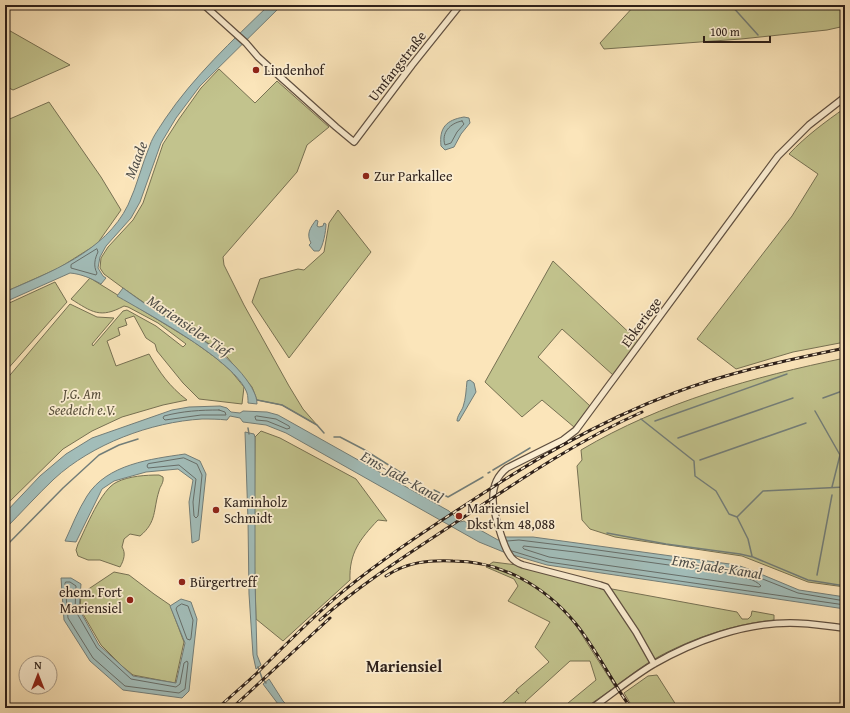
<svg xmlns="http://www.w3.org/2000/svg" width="850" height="713" viewBox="0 0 850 713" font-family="'Gentium Book Plus',serif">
<rect width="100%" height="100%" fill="#fbe5ba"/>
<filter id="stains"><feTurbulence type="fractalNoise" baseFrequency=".005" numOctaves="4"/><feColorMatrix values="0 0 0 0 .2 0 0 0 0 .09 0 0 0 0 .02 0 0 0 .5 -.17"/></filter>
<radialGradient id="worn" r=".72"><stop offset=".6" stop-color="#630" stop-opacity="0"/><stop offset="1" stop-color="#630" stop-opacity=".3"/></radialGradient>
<path fill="#c2c38d" stroke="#777153" d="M635,5H845V26L827,30L741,39L604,49L600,43Z
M5,28L70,65L13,90L5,86Z
M219,69L255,103L277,81L329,127L307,145L297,172L223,257L224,265L244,305L289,386L303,409L317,425L282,405L257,400L252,387L227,357L211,345L156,311L123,288L104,274L100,268L101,258L108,247L133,220L143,203L163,144L179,119L201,88Z
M49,102L101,177L121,210L97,244L59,268L5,292V121Z
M845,108V342L793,352L736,369L697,339L792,216L818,174L789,154C806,136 825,122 845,108Z
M338,210L371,252L289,358L252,302L260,279L298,269L304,270L324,252L329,223Z
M553,261L638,341L613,375L562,329L538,357L590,406L574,427L542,400L522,417L485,382Z
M90,278L194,342L216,358L231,371L244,387L242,404L199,399L183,383L157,351L155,344L146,338L134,316L125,319L127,325L118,328L120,335L107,341L116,366L149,354C160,373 169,386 187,400L163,405L122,417L92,431L63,449L5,506V381L70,304L97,317L114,318L92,344L93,346L123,311L127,310L156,326L183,347L186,344L158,323L128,307L124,306C100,319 92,312 71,299Z
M55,282L67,302L5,372V305Z
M845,358V587L808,582L742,556L615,537L590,529L582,520L577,466L582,460L581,450C662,402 753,377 845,358Z
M261,431L280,438L356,479L387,521L378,520C360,539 349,553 350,580L283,641L256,619L254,549L255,437Z
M159,475L163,477C164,483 160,486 159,491C153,510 157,522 140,536L130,534L124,539L122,547C126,553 124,560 120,567L100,560H88L78,556L76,550L78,544C86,528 101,489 117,482C129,476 146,475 159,475Z
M493,562L517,565L612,589L737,612L742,619H748L751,616L752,611L774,615V620C734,624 693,638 658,657C643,665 630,676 617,685L594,648L576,623L575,624L615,687L585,708H562L596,680L590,661H570L525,702L530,708H497L516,691L519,694L516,690L549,662L535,647L550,622L508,601L518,586L514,579L486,567Z
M114,572L129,575L154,594L170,605L184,642L175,683L133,675L123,667L101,645L80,609L81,594Z
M657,675L678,708H633L624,693L648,676Z"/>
<path fill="#a2bdb9" stroke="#737e79" d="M269,5H282L200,86L176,118L161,143L140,202L131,218L106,246L100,257L98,268L103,276L106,278L101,284C91,278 81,274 70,273L5,302V292C50,272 105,252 128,205C137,186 142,164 150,145C153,136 160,127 165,119C194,76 232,41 269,5Z
M464,117L469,118L470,123L461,134L454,147L445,150L441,146C439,128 446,120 464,117Z
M316,220L318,221L317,226L319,227L323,226L324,223L326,224C326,231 323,247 319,251H314L309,245L311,243C306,234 310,228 316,220Z
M123,288C134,296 145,304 156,311C188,332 223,348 246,379C251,386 257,395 257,404L248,403C248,400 248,396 247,393C236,361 148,314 117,296Z
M470,380L474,383L476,392L459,421H457C457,416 461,412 463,407C466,398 466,390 467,381Z
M220,406L227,408L231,412L240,413L243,411L267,412L278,415L449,511L460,522L464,521L498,540L505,538V537H533L737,565L751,570L799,590L845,597V609L547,565L506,553L479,542L286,433L266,425L243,422L240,418L230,416L227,420C218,419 210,419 202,419C151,422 92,444 54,479C37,495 21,513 5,529V513L40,476L66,454L92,438L172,410L189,407Z
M245,432L254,434L255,437V581L257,655L261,665L256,669L253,655L249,594L248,520Z
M185,454L200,461L206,474L199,540L192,543L189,502L193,480L178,469L146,472L114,481L102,489L76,542L65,541C72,526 78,510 87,496C107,464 151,459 185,454Z
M61,578H71L81,584L79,609L99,645L133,676L176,683L185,643L170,606L181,599L191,602L197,619L189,691L182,698L123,690L90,661L64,620Z
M269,679L283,701L290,708H281L263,684Z"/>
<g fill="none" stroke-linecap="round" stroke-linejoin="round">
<path stroke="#676e69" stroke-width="1" d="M462,121L464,124L457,132L451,143L445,145C441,133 450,123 462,121Z
M97,249L98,252C95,258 93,266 97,273L96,275L71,268V265Z
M219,410L225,412L226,415H201L165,420L163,418L164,416C183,411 200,410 219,410Z
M257,416L276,419L289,426L290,428L287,429L267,421L256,420L255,417Z
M184,458L197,464L202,475L198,516L196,518L194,516L193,502L196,479L179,465L148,468L147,466L148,464Z
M507,541L519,540L576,547L735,569L750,574L798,593L845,601
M524,546L575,552L734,574C743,577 755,579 761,586L759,587L549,557L524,549L523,548Z
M512,551L548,562L845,605
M66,582H70L76,586L75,610L97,648L131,679L176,687L180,684L184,663L187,661L188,663L185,689L179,693L125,686L93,658L68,618L65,584Z
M182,604L188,606L193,620L191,638L190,640L187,639L176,609L177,607Z"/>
<path stroke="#737e79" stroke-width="1.5" d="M731,5L758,35
M823,398L845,390
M257,400L282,405L317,425L324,433
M815,411L840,455L832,487
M641,419L694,461L695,476L716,491L729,514L737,517L748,539L752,556
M655,421L787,374
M248,428L249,434
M334,437H340L363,449L403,474
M678,438L793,398
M840,455L845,452
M700,460L806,423
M493,470L530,448
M488,473L490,472
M434,490L448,497L483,477
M737,517L763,491L845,487
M607,533L666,544L740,554L753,557L808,580L845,586
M5,547L63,488L99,455L119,445L138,439
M817,575L832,495
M258,667L262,678L266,683"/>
<g stroke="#605041" stroke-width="8">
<path id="tertiary" d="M204,5L246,43L258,57L336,127L354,142L412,65L460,5
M654,664L636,632L606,587L600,585L523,565C517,563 512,560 509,554C503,545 492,508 493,498C493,486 498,475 507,468L563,440L576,430L778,156L809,125L845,97
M592,708C612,694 632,677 654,664C694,641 744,623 790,623C809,623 827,626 845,628"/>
</g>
<use href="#tertiary" stroke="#fceed2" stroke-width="5.5"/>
<g stroke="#2c1f19" stroke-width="3">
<path id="rail" d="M386,576C407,562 428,560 453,561C501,561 545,586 576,624C597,650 611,681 631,708
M320,620C363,582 416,549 464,517C521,479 579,440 642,412
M218,708C231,696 244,685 257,673C282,648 307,623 334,599C372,566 414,538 456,511C525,465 596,422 674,393C729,372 788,360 845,348
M232,708L330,618"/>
</g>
<use href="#rail" stroke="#fceed2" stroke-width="1.5" stroke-dasharray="4.5" stroke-linecap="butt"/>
</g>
<g fill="#8f2418" stroke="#fceed2" stroke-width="1.5">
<circle cx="256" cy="70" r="4"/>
<circle cx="366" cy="176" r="4"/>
<circle cx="216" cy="510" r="4"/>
<circle cx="459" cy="516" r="4"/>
<circle cx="182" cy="582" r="4"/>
<circle cx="130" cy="600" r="4"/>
</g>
<g text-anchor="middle" stroke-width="3.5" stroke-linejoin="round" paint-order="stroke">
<g font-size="14" fill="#2c1f19" stroke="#fceed2">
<text transform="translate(397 66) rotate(-52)" y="5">Umfangstraße</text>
<text transform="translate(641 322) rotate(-54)" y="5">Ebkeriege</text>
</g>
<g font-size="14" fill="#2c1f19" stroke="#fceed2" text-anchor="start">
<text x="264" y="75">Lindenhof</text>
<text x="374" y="181">Zur Parkallee</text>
<text x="224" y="507">Kaminholz<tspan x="224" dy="16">Schmidt</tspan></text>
<text x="467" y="513">Mariensiel<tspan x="467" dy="16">Dkst km 48,088</tspan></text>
<text x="190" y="587">Bürgertreff</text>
<text x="122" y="597" text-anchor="end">ehem. Fort<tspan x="122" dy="16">Mariensiel</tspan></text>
</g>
<g font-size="14" font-style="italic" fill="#59503c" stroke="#fceed2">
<text x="82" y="399">J.G. Am<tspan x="82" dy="16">Seedeich e.V.</tspan></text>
</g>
<g font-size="15" font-style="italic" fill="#4f4e49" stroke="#fceed2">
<text transform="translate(136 160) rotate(-69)" y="5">Maade</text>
<text transform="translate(189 326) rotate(34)" y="5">Mariensieler Tief</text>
<text transform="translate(402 477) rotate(29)" y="5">Ems-Jade-Kanal</text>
<text transform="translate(717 567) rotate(9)" y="5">Ems-Jade-Kanal</text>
</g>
<g font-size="16" font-weight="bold" fill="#2c1f19" stroke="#fceed2">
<text x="404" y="672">Mariensiel</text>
</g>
</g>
<rect width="850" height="713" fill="none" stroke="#fbe5ba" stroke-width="20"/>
<rect x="6" y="6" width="838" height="701" fill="none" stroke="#2c1f19" stroke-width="2"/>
<rect x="10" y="10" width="830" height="693" fill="none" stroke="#2c1f19"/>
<g transform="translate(38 675)"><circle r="19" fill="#fceed2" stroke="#a99b88"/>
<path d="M0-3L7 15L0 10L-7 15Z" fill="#8f2418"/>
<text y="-6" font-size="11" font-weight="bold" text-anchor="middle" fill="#2c1f19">N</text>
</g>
<path d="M704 36v6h66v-6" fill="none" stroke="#2c1f19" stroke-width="2"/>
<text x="710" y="36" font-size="12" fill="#2c1f19" stroke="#fceed2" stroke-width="3" paint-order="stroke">100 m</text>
<rect width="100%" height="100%" filter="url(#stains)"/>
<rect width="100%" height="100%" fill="url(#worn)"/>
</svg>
